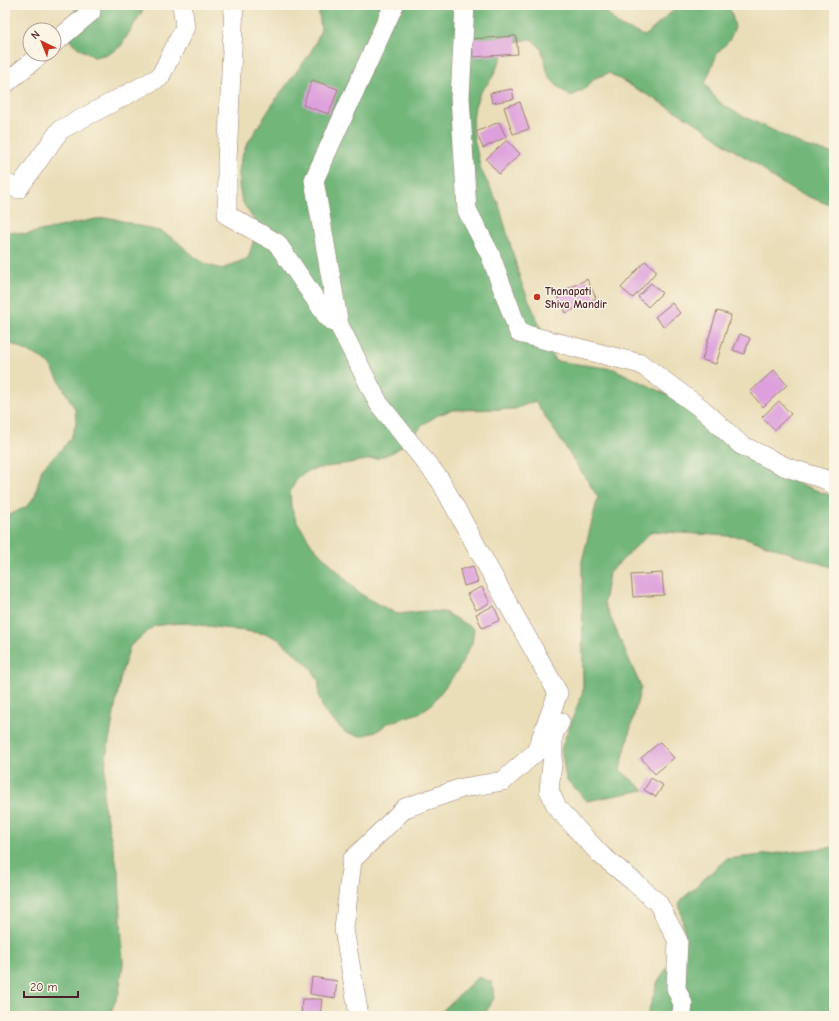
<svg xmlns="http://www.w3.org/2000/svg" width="839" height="1021" viewBox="0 0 839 1021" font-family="'Comic Neue',sans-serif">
<rect width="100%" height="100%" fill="#fcf5e5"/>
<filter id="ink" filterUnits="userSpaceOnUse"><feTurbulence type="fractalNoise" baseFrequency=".025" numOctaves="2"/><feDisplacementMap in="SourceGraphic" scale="8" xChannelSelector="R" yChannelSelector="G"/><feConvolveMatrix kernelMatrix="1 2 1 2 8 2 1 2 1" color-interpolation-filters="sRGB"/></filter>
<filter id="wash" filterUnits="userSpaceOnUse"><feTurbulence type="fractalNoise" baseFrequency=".012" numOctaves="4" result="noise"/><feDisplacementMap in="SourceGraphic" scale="16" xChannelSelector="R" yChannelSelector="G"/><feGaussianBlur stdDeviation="0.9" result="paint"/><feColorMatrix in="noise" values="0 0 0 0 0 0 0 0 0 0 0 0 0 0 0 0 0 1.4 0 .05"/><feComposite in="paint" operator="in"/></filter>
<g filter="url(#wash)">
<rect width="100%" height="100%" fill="#eadeb9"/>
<path fill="#72b67a" stroke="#5e6a52" d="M78,5H146L121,46L109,54L94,57L80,49L69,40L66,26Z
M316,5H601L618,25L645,36L679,5H725L731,11L735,27L729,41L718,52L705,83L713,95L723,105L737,113L805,146L834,154V203H825L796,192L770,176L760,166L735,151L698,124L609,73L595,78L585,89L571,96L559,88L549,77L541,48L531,39L515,42L504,52L492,78L480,93L475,106L472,129L481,170L499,205L521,282L555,361L614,369L668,395L797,483L834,497V568L743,537L652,531L609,573L604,603L641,687L620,770L644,790L587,801L566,779L561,749L583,691L582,561L598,497L535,401L515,409L452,410L438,415L425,423L405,444L393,452L378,458L309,470L297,479L290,492L291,507L296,520L312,545L358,592L372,601L397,614L426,611L444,612L474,629L472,643L458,670L431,705L419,713L388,723L376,732L361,736L346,733L324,712L319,697V681L311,668L280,640L267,634L185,623L169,624L154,626L130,646L121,675L106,757L103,802L119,875L123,964L119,993L109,1016H5V517L26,507L35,496L42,468L62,449L71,438L76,424L75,409L52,368L42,358L5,341V231L27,234L95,219L111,218L162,232L174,239L196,258L208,265L222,269L248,258L258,227L242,201L239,187V172L241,158L247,144L276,99L309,55L316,42L321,29L319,14Z
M834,847V969C829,985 830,999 832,1016H647L658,981L686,940L679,902L726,859Z
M478,977L492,982L494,998L484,1016H437Z"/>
<g id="blocks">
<path fill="#dda0dc" d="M516,36L518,54L473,57L472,39Z
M312,80L338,89L329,114L303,105Z
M512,89L514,99L492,103L490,93Z
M520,102L529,129L513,134L504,107Z
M499,122L506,137L483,148L476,132Z
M507,140L520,154L499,174L486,159Z
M645,261L657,271L633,298L621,288Z
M587,279L596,298L566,313L557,294Z
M651,283L662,293L648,307L638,297Z
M672,303L680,313L664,327L655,317Z
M717,311L731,315L716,364L702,360Z
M740,334L750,338L744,354L733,350Z
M774,370L787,385L763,407L750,392Z
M779,401L791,414L774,430L762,417Z
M473,566L478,582L464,586L460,570Z
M662,573L664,595L633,597L631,575Z
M482,587L490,603L476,610L467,594Z
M494,606L500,620L482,628L476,614Z
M660,742L674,758L655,774L641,758Z
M651,778L663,785L656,797L644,790Z
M312,977L337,981L335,998L310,994Z
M302,999H322L320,1016H301Z"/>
</g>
</g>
<g filter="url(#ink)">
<use href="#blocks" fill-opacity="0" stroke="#9a7e72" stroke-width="1"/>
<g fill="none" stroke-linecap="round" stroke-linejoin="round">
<g stroke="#9a7e72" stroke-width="20">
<path id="minor" d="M234,5L227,161V215L277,243L328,318L339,325
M465,5L460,97L467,210L490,254L519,333L641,364L702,409L741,445L786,467L827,480L834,486
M54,43L91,12L86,5
M5,84L41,54
M5,183L18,189L60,130L160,77L185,27L182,5
M560,722L553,735V756L549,790L557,808L601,855L633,881L658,903L678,941L676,988L683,1004L682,1014L680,1016
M359,1016L344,929L352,860L405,808L462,788L503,781L536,752L558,693L512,611L440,480L379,404L339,325L314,180L394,5"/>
</g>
<use href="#minor" stroke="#fff" stroke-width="19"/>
</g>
</g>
<circle fill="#c8321e" stroke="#fcf5e5" stroke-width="1.5" cx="537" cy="297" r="4"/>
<g text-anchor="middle" stroke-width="3" stroke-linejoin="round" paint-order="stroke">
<g font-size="11" font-weight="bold" fill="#4a1f2b" stroke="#fcf5e5" text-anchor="start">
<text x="545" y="295">Thanapati<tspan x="545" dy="13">Shiva Mandir</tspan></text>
</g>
</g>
<rect width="839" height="1021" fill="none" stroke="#fcf5e5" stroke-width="20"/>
<g transform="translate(42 42) rotate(317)"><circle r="19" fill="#fcf5e5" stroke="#b59f9b"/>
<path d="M0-3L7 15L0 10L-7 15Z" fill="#c8321e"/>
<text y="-6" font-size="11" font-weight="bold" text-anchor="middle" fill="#4a1f2b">N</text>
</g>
<path d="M24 991v6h54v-6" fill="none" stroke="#4a1f2b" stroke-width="2"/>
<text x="30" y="991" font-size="12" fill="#4a1f2b" stroke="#fcf5e5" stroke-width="3" paint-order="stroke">20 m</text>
</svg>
